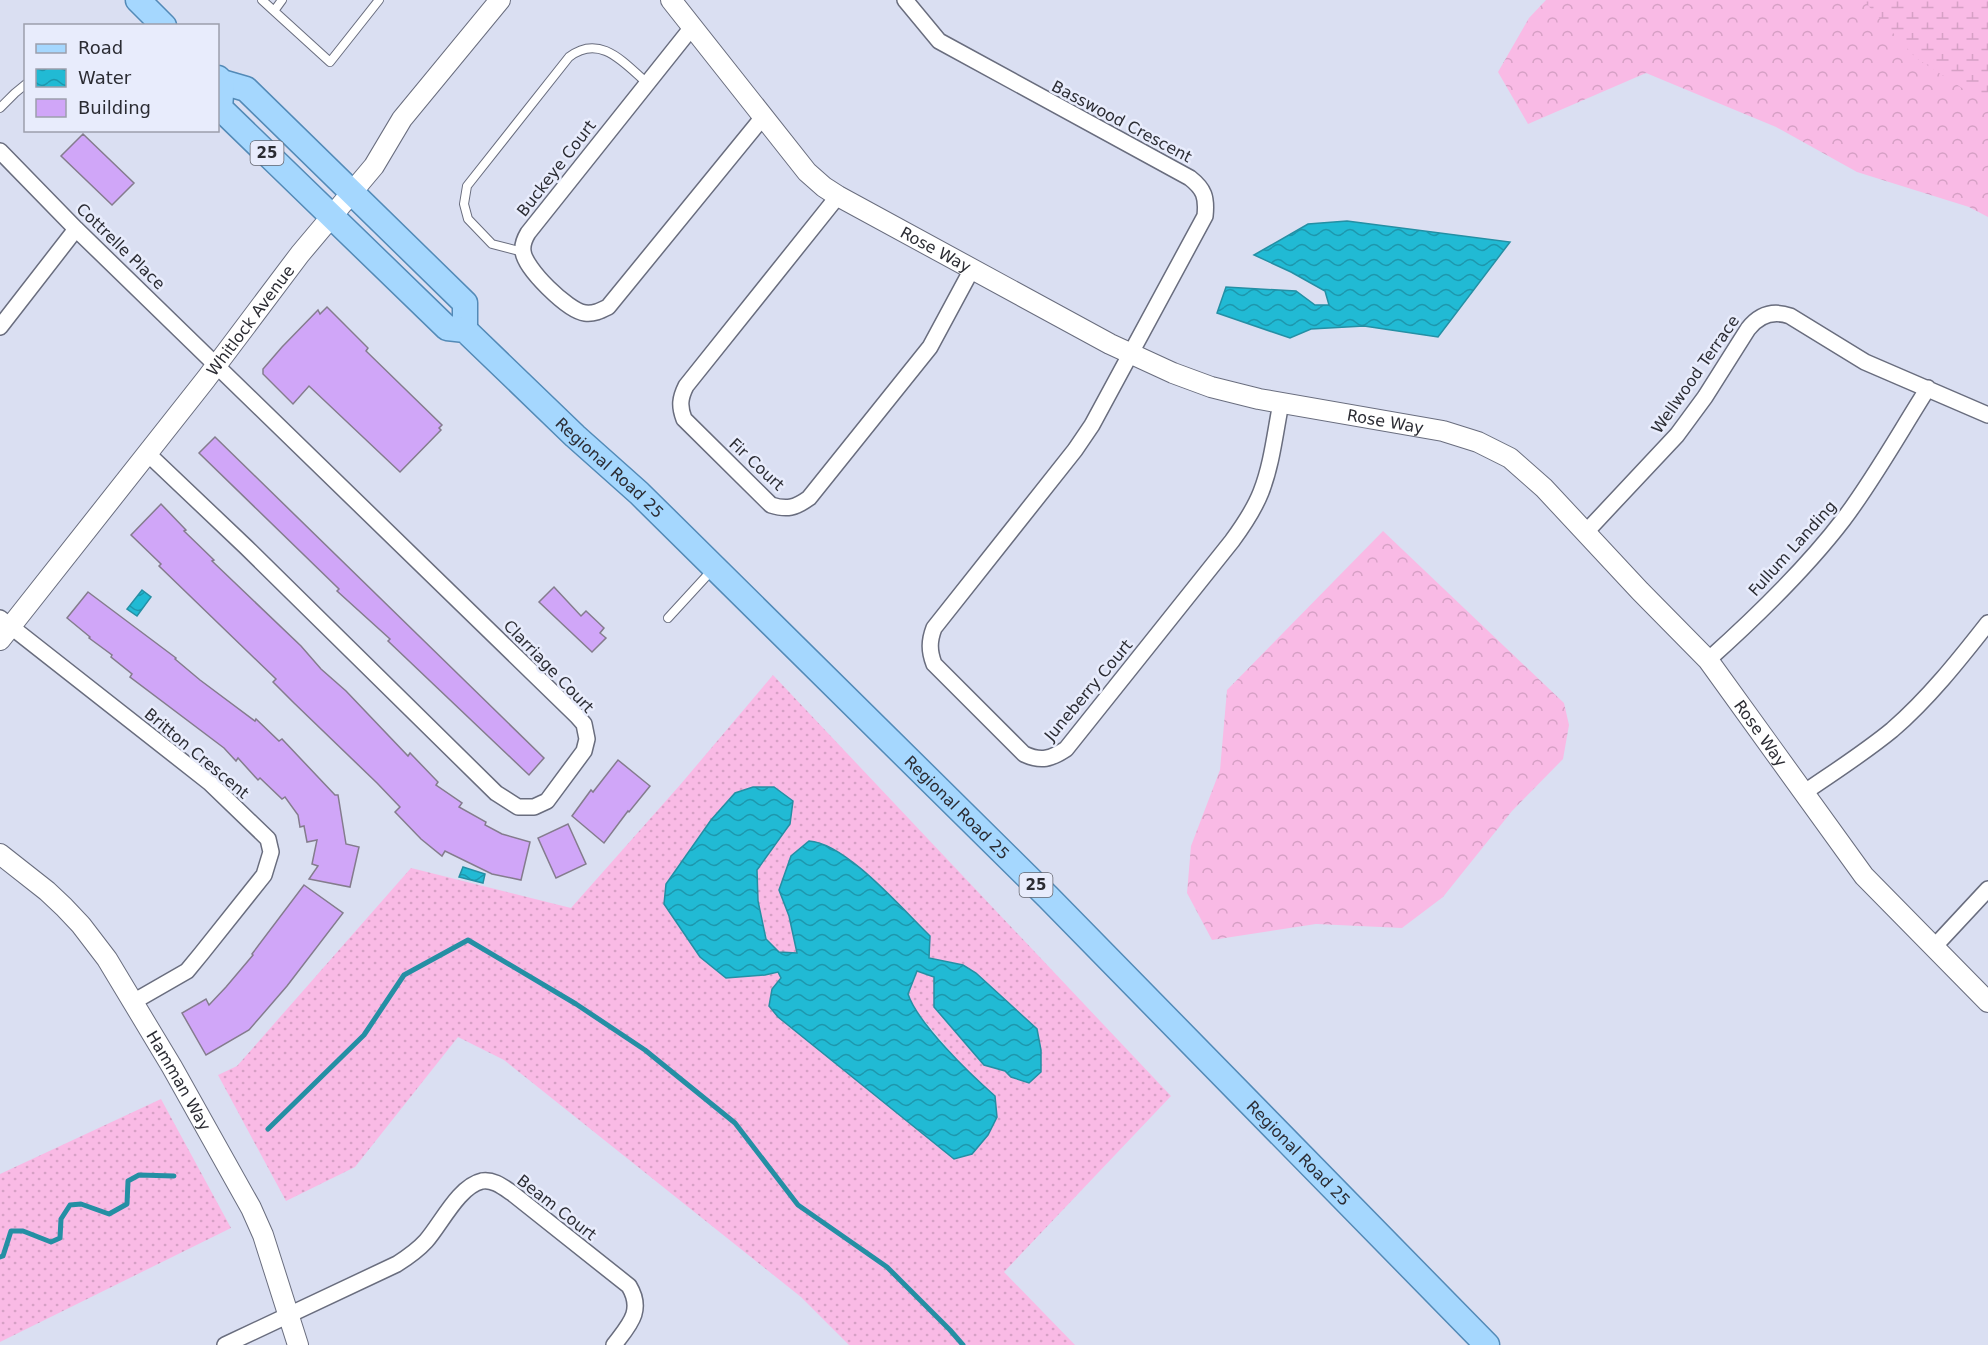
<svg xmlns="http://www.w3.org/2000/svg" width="1988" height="1345" viewBox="0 0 1988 1345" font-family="'DejaVu Sans',sans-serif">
<defs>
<pattern id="grass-dots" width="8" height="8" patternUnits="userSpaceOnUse" patternTransform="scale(1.5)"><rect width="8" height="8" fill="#f9bae5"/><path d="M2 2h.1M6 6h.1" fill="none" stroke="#d6a0c5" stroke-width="1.8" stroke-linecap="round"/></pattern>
<pattern id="forest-crowns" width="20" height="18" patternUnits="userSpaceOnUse" patternTransform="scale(1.5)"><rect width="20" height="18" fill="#f9bae5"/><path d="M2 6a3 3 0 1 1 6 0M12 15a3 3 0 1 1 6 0" fill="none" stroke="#d6a0c5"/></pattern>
<pattern id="wetland-marsh" width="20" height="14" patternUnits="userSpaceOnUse" patternTransform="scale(1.5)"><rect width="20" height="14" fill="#f9bae5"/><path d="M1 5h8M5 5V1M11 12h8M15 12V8" fill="none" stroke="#d6a0c5"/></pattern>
<pattern id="water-waves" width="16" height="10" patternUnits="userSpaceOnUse" patternTransform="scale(1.5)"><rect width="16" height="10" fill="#21bad4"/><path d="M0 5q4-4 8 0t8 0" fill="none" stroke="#1d97ad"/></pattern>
</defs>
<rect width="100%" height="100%" fill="#dadff2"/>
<path fill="url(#grass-dots)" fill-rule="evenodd" d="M773,675L1171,1096L1004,1272L1075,1345H849L801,1297L504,1060L458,1037L355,1167L286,1201L218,1075L237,1066L411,868L571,908L680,785ZM735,794L790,824L757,869L758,901L767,939L779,952L797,953L789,916L779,890L930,936L929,958L941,962L1011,1077L1005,1071L984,1065L934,1008V977L917,971L908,994L913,1007L970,1075L995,1096L772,989L781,978L778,971L765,975L726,978L700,957L664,904L666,884L711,820Z
M161,1099L231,1228L0,1342V1174Z"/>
<path fill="url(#forest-crowns)" d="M1546,0H1988V217L1969,207L1857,172L1776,127L1646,73L1528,124L1498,72L1529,18Z
M1383,531L1564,703L1569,725L1563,759L1512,811L1443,897L1402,928L1316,924L1212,940L1187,893L1191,846L1220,770L1227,690Z"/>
<path fill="url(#wetland-marsh)" d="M1863,0H1988V105L1916,58Z"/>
<path fill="url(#water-waves)" stroke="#248fa4" stroke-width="1.5" d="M1347,221L1510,242L1438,337L1364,326L1311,329L1290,338L1217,313L1226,287L1296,291L1315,305H1329L1325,291L1291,272L1254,255L1308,224Z
M142,590L151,597L137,616L127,609Z
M753,787H774L793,801L790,824L757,870L758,901L766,939L779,952L797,953L789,916L779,890L791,856L809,841C846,843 903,910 930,936L929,958L963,965L976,973L1037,1029L1041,1050V1072L1029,1083L1011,1077L1005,1071L984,1065L934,1007V977L917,971L908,994C918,1024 970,1074 995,1096L997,1117L988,1135L972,1154L954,1159L778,1017L769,1006L772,989L781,978L778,972L765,975L726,978L700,957L664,904L666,884L711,820L735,793Z
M463,867L485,874L483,883L459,877Z"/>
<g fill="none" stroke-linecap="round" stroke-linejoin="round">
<path stroke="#248fa4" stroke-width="5" d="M268,1129L364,1035L404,975L468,940L576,1004L645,1050L735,1123L798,1205L887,1267L950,1330L963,1345
M0,1257L3,1256L11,1231H23L51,1242L60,1238L61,1219L70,1205L81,1204L109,1214L127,1204L128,1181L139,1175L174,1176"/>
</g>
<path fill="#d0a6f8" stroke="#847c8d" stroke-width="1.5" d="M83,134L134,183L112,205L61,156Z
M327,307L368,348L366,351L442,425L439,428L441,430L400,472L309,386L293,404L263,374V369L282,347L318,310L320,314Z
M215,437L544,758L529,775L388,641L390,639L337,591L339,589L199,453Z
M161,504L186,530L184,531L214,560L212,561L301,646L321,669L346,691L408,756L410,753L438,782L436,785L462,803L459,807L486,822L485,825L502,834L530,842L521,880L492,874L445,851L442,856L421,839L395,812L400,807L377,783L294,703L273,682L276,679L159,566L161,564L131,535Z
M554,587L581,616L586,611L604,628L600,633L606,638L592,652L539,602Z
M88,592L176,658L175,659L200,680L255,721L256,719L279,741L282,739L335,795H338L346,844L359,847L350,887L309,879L318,866L312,864L317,840L307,842L304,826L300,827L298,815L285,797L282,799L260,778L258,780L238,758L236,761L224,748L130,677L132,674L111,657L112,655L89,638L90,637L67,618Z
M618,760L650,786L629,812L628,811L604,843L572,816L591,790L593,792Z
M568,824L586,864L556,878L538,838Z
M304,885L343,913L287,986L249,1030L206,1055L182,1013L206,999L209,1005L226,987L253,955L252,954Z"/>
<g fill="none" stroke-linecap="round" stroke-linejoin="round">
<g stroke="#696d7e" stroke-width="10">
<path id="service" d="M262,0L274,11L282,0
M274,11L330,62L379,0
M0,108L15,93L26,84
M523,252L492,244L468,219L464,204L467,186L569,57C600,33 624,63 647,83
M668,618L713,569"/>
</g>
<g stroke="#696d7e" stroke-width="18">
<path id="minor" d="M905,0L939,41L1190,178C1204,189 1207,197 1205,216L1092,425L1075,450L934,628C929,641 929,651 934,664L1024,754C1041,762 1051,759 1066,749L1232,541C1243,526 1254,510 1261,492C1272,464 1275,433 1281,403
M693,26L528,233C525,238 522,244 523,251C524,268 568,311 585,313C594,314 600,311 608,307L763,117
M0,151L76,229L577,716L584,724L587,739L584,751L547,801L534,807H518L496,793L246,547L147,453
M838,196L686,386C680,398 679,406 684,419L771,505C787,510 795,508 809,498L930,347L972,269
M0,327L76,229
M1586,532L1677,435L1705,397L1748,329C1759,315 1773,310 1790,316L1865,362L1988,415
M0,618L210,783L268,839L271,852L264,875L201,954L187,971L133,1002
M1708,660C1756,617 1804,571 1843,520C1874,479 1900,432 1928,388
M1805,792C1834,772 1864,753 1892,730C1928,699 1959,660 1988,623
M1934,947L1988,889
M225,1345L397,1264C408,1257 417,1251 426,1241C441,1224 459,1186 482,1181C493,1179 503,1187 512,1193L629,1286C644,1311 629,1325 614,1345"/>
</g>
<g stroke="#696d7e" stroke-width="22">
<g id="tertiary">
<path id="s1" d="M671,0L807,172L824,187L838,196L1110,344L1173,373L1211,387L1259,399L1443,431L1478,442L1510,458L1544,488L1640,591L1708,660L1864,876L1988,1002"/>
<path id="s2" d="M0,640L206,379L300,254L374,166L402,119L500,0"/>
<path id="s3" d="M0,854L47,891L64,907L81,925L107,959L172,1067L251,1208L263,1235L298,1345"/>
</g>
</g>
<g stroke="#538ab7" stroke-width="27">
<g id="primary">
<path d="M138,0L164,26"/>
<path d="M218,78L222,82L246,89L465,303V330"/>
<path id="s4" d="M222,82L220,108L447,328L465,330L575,436L639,493L1048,897L1487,1345"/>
</g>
</g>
<use href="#service" stroke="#fff" stroke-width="8"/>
<use href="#minor" stroke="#fff" stroke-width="15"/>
<use href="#tertiary" stroke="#fff" stroke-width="20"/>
<use href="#primary" stroke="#a5d7fe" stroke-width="24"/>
</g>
<g text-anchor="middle" stroke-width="5" stroke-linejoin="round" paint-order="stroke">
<g fill="#e8ecfc" stroke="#64666f" stroke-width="1.5">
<rect x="250.5" y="141" width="33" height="24" rx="4.5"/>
<rect x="1019.5" y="873" width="33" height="24" rx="4.5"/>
</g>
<g font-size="15" font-weight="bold" fill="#2b2c33">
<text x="267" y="158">25</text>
<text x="1036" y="890">25</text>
</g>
<g font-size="16" fill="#2b2c33" stroke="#e8ecfc">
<text transform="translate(1122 121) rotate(28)" y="6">Basswood Crescent</text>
<text transform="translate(556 168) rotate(-52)" y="6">Buckeye Court</text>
<text transform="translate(121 246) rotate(44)" y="6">Cottrelle Place</text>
<text dy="6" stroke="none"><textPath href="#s1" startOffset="370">Rose Way</textPath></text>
<text dy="6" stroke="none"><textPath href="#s2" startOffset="406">Whitlock Avenue</textPath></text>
<text transform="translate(1695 374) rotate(-55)" y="6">Wellwood Terrace</text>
<text dy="6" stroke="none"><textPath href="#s1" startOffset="856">Rose Way</textPath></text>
<text transform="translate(757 464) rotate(43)" y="6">Fir Court</text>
<text dy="6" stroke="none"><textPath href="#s4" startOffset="560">Regional Road 25</textPath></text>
<text transform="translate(1792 548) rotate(-48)" y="6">Fullum Landing</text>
<text transform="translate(549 666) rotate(46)" y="6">Clarriage Court</text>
<text transform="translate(1088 690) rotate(-50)" y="6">Juneberry Court</text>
<text dy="6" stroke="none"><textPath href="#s1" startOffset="1360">Rose Way</textPath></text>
<text transform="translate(197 753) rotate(40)" y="6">Britton Crescent</text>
<text dy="6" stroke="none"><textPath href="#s4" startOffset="1046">Regional Road 25</textPath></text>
<text dy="6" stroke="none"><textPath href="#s3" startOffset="292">Hamman Way</textPath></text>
<text dy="6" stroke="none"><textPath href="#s4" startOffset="1532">Regional Road 25</textPath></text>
<text transform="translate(557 1207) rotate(38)" y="6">Beam Court</text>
</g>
</g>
<rect x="24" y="24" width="195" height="108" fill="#e8ecfc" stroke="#9c9fac" stroke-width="1.5"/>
<rect x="36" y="44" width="30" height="9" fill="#a5d7fe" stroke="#9c9fac" stroke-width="1.5"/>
<text x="78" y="54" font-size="18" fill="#2b2c33">Road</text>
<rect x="36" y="69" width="30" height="18" fill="url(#water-waves)" stroke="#9c9fac" stroke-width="1.5"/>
<text x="78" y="84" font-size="18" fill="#2b2c33">Water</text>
<rect x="36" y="99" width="30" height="18" fill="#d0a6f8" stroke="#9c9fac" stroke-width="1.5"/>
<text x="78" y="114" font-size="18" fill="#2b2c33">Building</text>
</svg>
